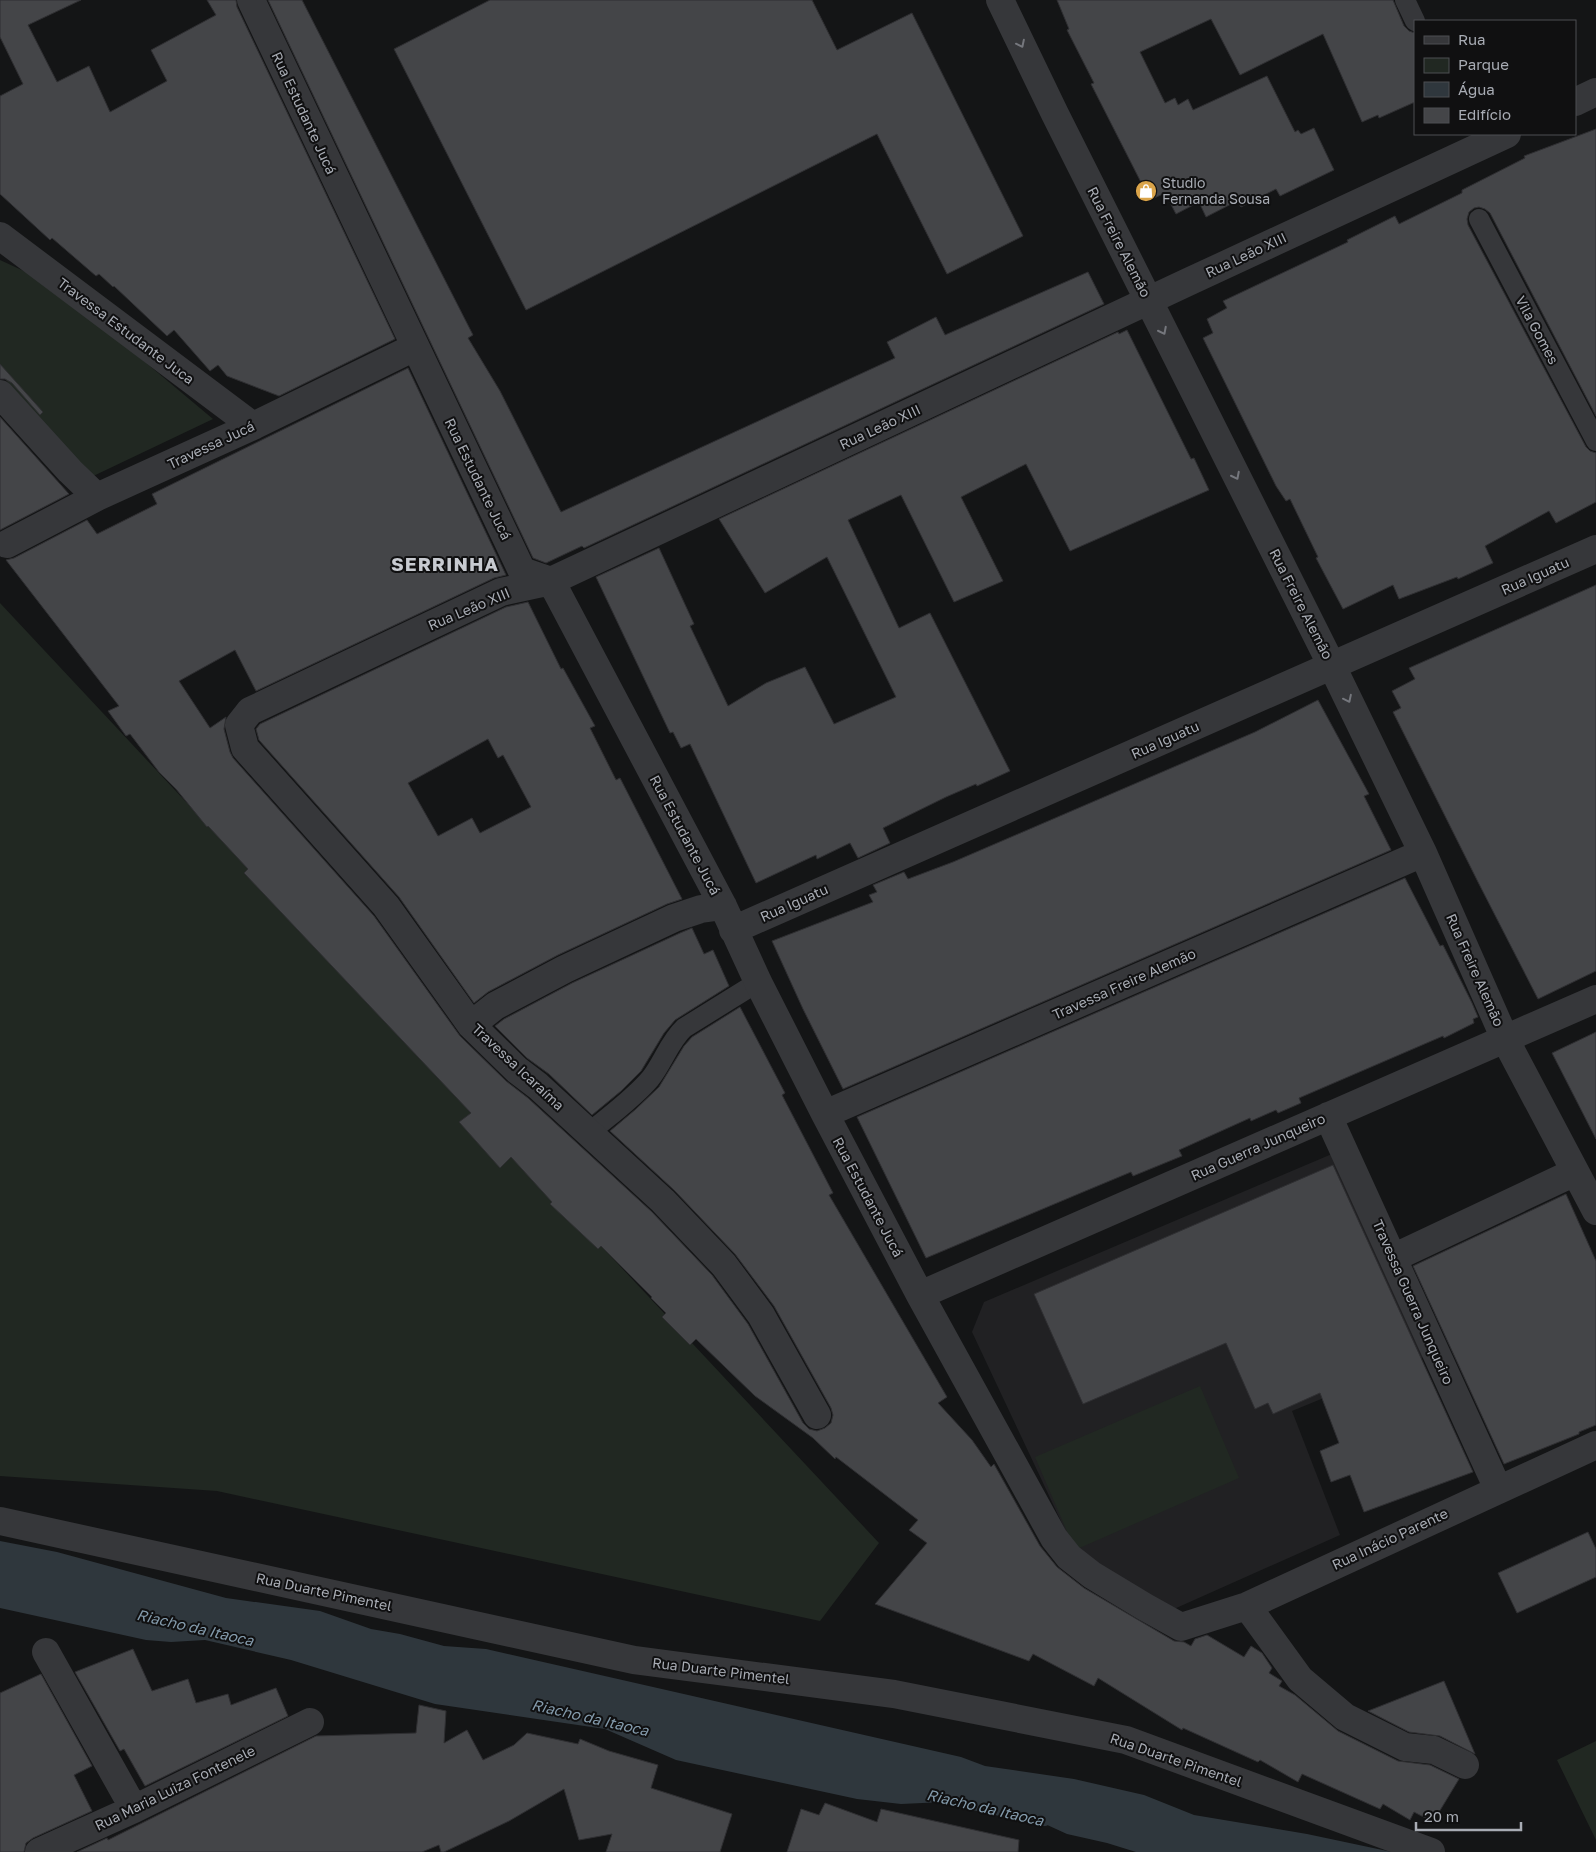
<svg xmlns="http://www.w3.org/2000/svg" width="1596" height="1852" viewBox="0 0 1596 1852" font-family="'Golos Text',sans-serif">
<rect width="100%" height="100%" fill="#141516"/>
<path fill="#212123" d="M1339,1151L1426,1356L1292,1411L1340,1535L1174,1609L1076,1553L972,1332L984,1302Z"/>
<path fill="#212822" d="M0,260L52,284L213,419L87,479L0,373Z
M0,603L879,1543L820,1621L217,1491L0,1476Z
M1200,1386L1239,1478L1075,1550L1035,1457Z
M1596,1741V1840L1557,1760Z"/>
<path fill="#2f373d" d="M0,1541L57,1552L226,1598L320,1611L371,1629L400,1634L444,1646L486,1649L961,1757L985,1766L1074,1779L1144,1795L1194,1815L1307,1834L1392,1852H1136L1107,1843L1067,1834L1012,1809L984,1804L944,1802L901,1804L857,1799L676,1760L605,1729L435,1704L291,1660L205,1640L171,1642L146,1640L0,1608Z"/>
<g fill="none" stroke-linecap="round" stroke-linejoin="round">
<path stroke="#2f373d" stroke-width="10" d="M955,1801L1045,1821"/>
</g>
<path fill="#444548" stroke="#2f2f32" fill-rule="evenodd" d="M0,0H81L28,25L57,82L89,66L110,112L167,81L151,50L216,15L207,0H236L237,7L395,339L279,396L227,376L218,365L210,371L174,330L167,336L114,286L113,287L99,274L96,276L52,238L50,240L0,194V96L23,84L0,37Z
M268,0H302L473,335L468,338L500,391L561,512L895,358L887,342L936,317L945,335L1088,272L1104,304L584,548L582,546L546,563L533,558Z
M490,0H812L837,50L912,13L1023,236L947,274L877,134L526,310L394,49Z
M1057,0H1393L1404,26L1409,31L1415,33V102L1379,118L1378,115L1362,122L1323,34L1240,75L1211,19L1140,52L1165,103L1175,98L1178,105L1188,99L1193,110L1267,76L1295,132L1298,130L1301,134L1314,128L1334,170L1280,196L1276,189L1241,207L1237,201L1206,217L1199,202L1176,214L1165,193L1150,200L1091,84L1094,83L1067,30L1069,29Z
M1596,129V416L1490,213L1485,209L1479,207L1474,208L1469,212L1467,219L1468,225L1586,447L1590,451L1596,453V502L1556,523L1549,511L1485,546L1493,563L1458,579L1457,577L1399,599L1393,585L1343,609L1316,558L1318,557L1290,499L1286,501L1276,486L1203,338L1213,333L1207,319L1227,308L1223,301L1348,242L1347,240L1395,216L1399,224L1462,193V190L1525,158L1524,156Z
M1127,330L1191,459L1194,458L1209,490L1070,551L1026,464L961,497L1003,581L954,602L901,495L848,520L899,628L930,613L1010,771L977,786L976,784L946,797L883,828L890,843L858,858L850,843L817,859L816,855L756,883L690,744L681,748L673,732L670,733L596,577L659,548L694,624L690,626L728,706L766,683L805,667L834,724L896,697L827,557L765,593L719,519L1118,332L1119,334Z
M0,364L43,412L40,415L12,383L5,379H0Z
M408,368L506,575L494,578L256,691L235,650L179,681L210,728L226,717L224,729L230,752L233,758L374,916L460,1036L506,1081L528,1098L652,1212L712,1275L748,1324L803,1423L809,1429L817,1431L825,1428L831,1423L833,1415L831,1408L774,1306L735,1254L674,1190L610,1131L636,1109L659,1087L684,1046L692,1037L740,1007L785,1093L782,1095L833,1193L829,1195L947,1397L938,1403L972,1440L991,1467L994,1464L1040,1546L1057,1567L1084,1588L1174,1641L1184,1642L1191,1646L1195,1639L1207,1635L1244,1657L1251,1646L1262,1653L1272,1668L1269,1673L1282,1681L1279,1686L1295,1695L1338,1731L1398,1761L1430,1765L1459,1779L1433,1822L1414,1812L1410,1820L1383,1804L1380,1809L1302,1774L1298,1782L1260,1760L1258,1762L1183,1728L1182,1730L1098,1678L1094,1686L1033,1654L1029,1661L875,1604L927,1543L909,1530L918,1520L836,1457L835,1459L813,1438L755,1396L696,1339L690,1345L662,1317L666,1313L651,1298L652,1297L601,1246L598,1249L550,1204L552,1202L511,1157L500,1168L459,1122L471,1113L244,873L248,869L208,826L207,827L176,789L159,772L130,734L126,736L108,711L119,706L6,560L14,558L87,520L97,534L157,504L152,494Z
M0,417L69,494L0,530Z
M1596,585V971L1538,999L1479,884L1393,712L1401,708L1392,691L1415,679L1409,668Z
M528,602L561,669L563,668L595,726L590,728L616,780L620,778L682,899L667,904L558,955L488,992L474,1003L399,897L259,740L256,729L260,724L506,607ZM488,739L498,758L503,755L531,807L480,833L472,818L438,836L408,783Z
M1318,700L1369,794L1364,796L1391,850L843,1089L803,1009L772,941L873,902L869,895L877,892L873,885L904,872L908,879L953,862L1255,732Z
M1405,878L1440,946L1443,945L1472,1003L1478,1017L1473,1019L1474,1023L1444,1038L1443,1036L1299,1098L1301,1103L1278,1113L1276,1110L1251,1121L1250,1118L1179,1150L1182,1156L1133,1176L1131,1172L1083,1192L926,1258L857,1117Z
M692,928L704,954L713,950L729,986L675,1020L664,1033L641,1071L621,1091L592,1115L549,1074L527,1058L495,1026L504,1019L572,983L680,933Z
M1596,1032V1139L1552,1053Z
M1333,1165L1473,1472L1364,1512L1350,1475L1331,1482L1320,1451L1339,1443L1320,1393L1273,1414L1268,1403L1255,1409L1226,1343L1083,1404L1034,1294Z
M1566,1194L1596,1261V1425L1579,1432V1434L1504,1464L1413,1266Z
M1588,1532L1596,1549V1577L1517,1613L1498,1573Z
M133,1649L152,1691L188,1679L196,1703L228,1694L231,1705L276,1688L288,1716L145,1786L124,1749L120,1751L75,1672Z
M41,1674L92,1766L74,1775L92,1811L33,1838L26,1843L24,1852H0V1693Z
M1444,1681L1475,1754L1440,1736L1409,1732L1368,1711Z
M419,1705L446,1711L444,1743L467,1730L483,1760L514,1745L527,1733L578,1744L580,1739L609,1751L658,1765L651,1788L732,1814L720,1852H606L612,1834L579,1840L564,1789L509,1821L444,1852H441L439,1845L422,1852H77L107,1838L108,1840L316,1736L416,1733Z
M825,1803L877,1822L881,1809L1019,1840L1018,1852H787L801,1809L819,1815Z"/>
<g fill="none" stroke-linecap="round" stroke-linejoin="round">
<path stroke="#36373a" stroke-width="20" d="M1405,0L1415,21
M1479,219L1596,441
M589,1133C609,1116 633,1099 650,1079C663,1063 669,1042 684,1028L758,982"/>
<path stroke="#36373a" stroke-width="28" d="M251,0L522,571L551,581L723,906L758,982L825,1114L920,1295L1054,1538L1069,1557L1092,1575L1145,1607L1181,1627L1247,1606L1596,1445
M1000,0L1055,114L1332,666L1423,853L1505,1039L1596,1211
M1575,102L1596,92
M0,236L253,426
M0,394L70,471L97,497
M7,544L97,497L253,426L415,347
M733,930L1596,549
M471,1025L495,1006L565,969L674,918L701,909L723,906
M825,1114L1423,853
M1328,1116L1498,1489
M1393,1258L1575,1172
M920,1295L1596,999
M817,1415L761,1315L724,1265L663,1201L538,1086L517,1070L471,1025L386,906L245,748L239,725L250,711L501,592L551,581L1188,282L1507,134
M0,1521L634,1660L894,1694L1126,1740L1431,1852
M1247,1606L1300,1679L1345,1717L1405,1747L1434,1750L1465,1765
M46,1652L134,1809
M39,1852L134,1809L310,1722"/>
</g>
<defs><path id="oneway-chevron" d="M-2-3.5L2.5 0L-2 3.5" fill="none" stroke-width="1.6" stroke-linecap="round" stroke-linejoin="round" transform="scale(1.25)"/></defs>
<g stroke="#75777d">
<use href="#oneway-chevron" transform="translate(1021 44) rotate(64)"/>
<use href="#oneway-chevron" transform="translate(1163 331) rotate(63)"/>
<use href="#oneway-chevron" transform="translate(1236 476) rotate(63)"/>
<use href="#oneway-chevron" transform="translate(1348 699) rotate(64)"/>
</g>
<defs>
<g id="shop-disc" transform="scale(1.125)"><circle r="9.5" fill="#daa449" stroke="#101011"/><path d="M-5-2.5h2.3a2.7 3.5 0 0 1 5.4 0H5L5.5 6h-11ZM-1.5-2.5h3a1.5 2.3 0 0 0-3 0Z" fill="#fff"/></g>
</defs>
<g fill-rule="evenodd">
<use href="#shop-disc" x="1146" y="191"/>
</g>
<g text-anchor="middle" stroke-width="4" stroke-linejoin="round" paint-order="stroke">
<g font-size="14" fill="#a8acb4" stroke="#101011">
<text transform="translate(304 113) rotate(65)" y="5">Rua Estudante Jucá</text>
<text transform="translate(1119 242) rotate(63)" y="5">Rua Freire Alemão</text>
<text transform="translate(1246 255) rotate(-25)" y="5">Rua Leão XIII</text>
<text transform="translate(1537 330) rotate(62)" y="5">Vila Gomes</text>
<text transform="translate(126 331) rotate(37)" y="5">Travessa Estudante Juca</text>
<text transform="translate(880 427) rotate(-25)" y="5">Rua Leão XIII</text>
<text transform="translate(211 445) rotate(-25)" y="5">Travessa Jucá</text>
<text transform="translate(478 479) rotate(64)" y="5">Rua Estudante Jucá</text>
<text transform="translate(1535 576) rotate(-24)" y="5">Rua Iguatu</text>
<text transform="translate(1301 604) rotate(63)" y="5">Rua Freire Alemão</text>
<text transform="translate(469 609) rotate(-23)" y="5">Rua Leão XIII</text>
<text transform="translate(1165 740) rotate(-24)" y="5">Rua Iguatu</text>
<text transform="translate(685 835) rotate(62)" y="5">Rua Estudante Jucá</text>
<text transform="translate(794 903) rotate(-24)" y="5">Rua Iguatu</text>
<text transform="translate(1475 970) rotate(66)" y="5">Rua Freire Alemão</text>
<text transform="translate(1124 984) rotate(-24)" y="5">Travessa Freire Alemão</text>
<text transform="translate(518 1067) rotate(43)" y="5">Travessa Icaraíma</text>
<text transform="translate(1258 1147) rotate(-24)" y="5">Rua Guerra Junqueiro</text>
<text transform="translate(868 1197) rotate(62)" y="5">Rua Estudante Jucá</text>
<text transform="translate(1413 1302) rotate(66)" y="5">Travessa Guerra Junqueiro</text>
<text transform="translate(1390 1539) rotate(-25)" y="5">Rua Inácio Parente</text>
<text transform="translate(324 1592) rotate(12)" y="5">Rua Duarte Pimentel</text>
<text transform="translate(721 1671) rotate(7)" y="5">Rua Duarte Pimentel</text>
<text transform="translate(1176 1760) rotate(19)" y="5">Rua Duarte Pimentel</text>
<text transform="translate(175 1788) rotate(-26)" y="5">Rua Maria Luiza Fontenele</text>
</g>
<g font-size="14" fill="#a8acb4" stroke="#101011" text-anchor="start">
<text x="1162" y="188">Studio<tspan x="1162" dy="16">Fernanda Sousa</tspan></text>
</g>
<g font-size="15" font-style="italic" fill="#839aab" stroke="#101011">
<text transform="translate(195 1628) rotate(13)" y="5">Riacho da Itaoca</text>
<text transform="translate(590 1718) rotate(13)" y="5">Riacho da Itaoca</text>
<text transform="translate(985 1808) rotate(13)" y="5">Riacho da Itaoca</text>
</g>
<g font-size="19" font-weight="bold" letter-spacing="1" fill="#c8cbd1" stroke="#101011">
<text x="445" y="571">SERRINHA</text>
</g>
</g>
<rect x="1414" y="20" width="162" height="115" fill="#101011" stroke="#4d4e52"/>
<rect x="1424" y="36" width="25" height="8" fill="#36373a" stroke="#4d4e52"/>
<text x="1458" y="45" font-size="15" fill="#a8acb4">Rua</text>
<rect x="1424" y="58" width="25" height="15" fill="#212822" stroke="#4d4e52"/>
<text x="1458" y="70" font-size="15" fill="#a8acb4">Parque</text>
<rect x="1424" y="82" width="25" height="15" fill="#2f373d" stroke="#4d4e52"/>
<text x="1458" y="95" font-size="15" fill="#a8acb4">Água</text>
<rect x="1424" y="108" width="25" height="15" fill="#444548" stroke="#4d4e52"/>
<text x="1458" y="120" font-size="15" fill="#a8acb4">Edifício</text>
<path d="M1416 1822v8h105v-8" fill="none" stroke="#a8acb4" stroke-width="2.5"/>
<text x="1424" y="1822" font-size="15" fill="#a8acb4" stroke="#101011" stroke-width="4" paint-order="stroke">20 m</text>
</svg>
